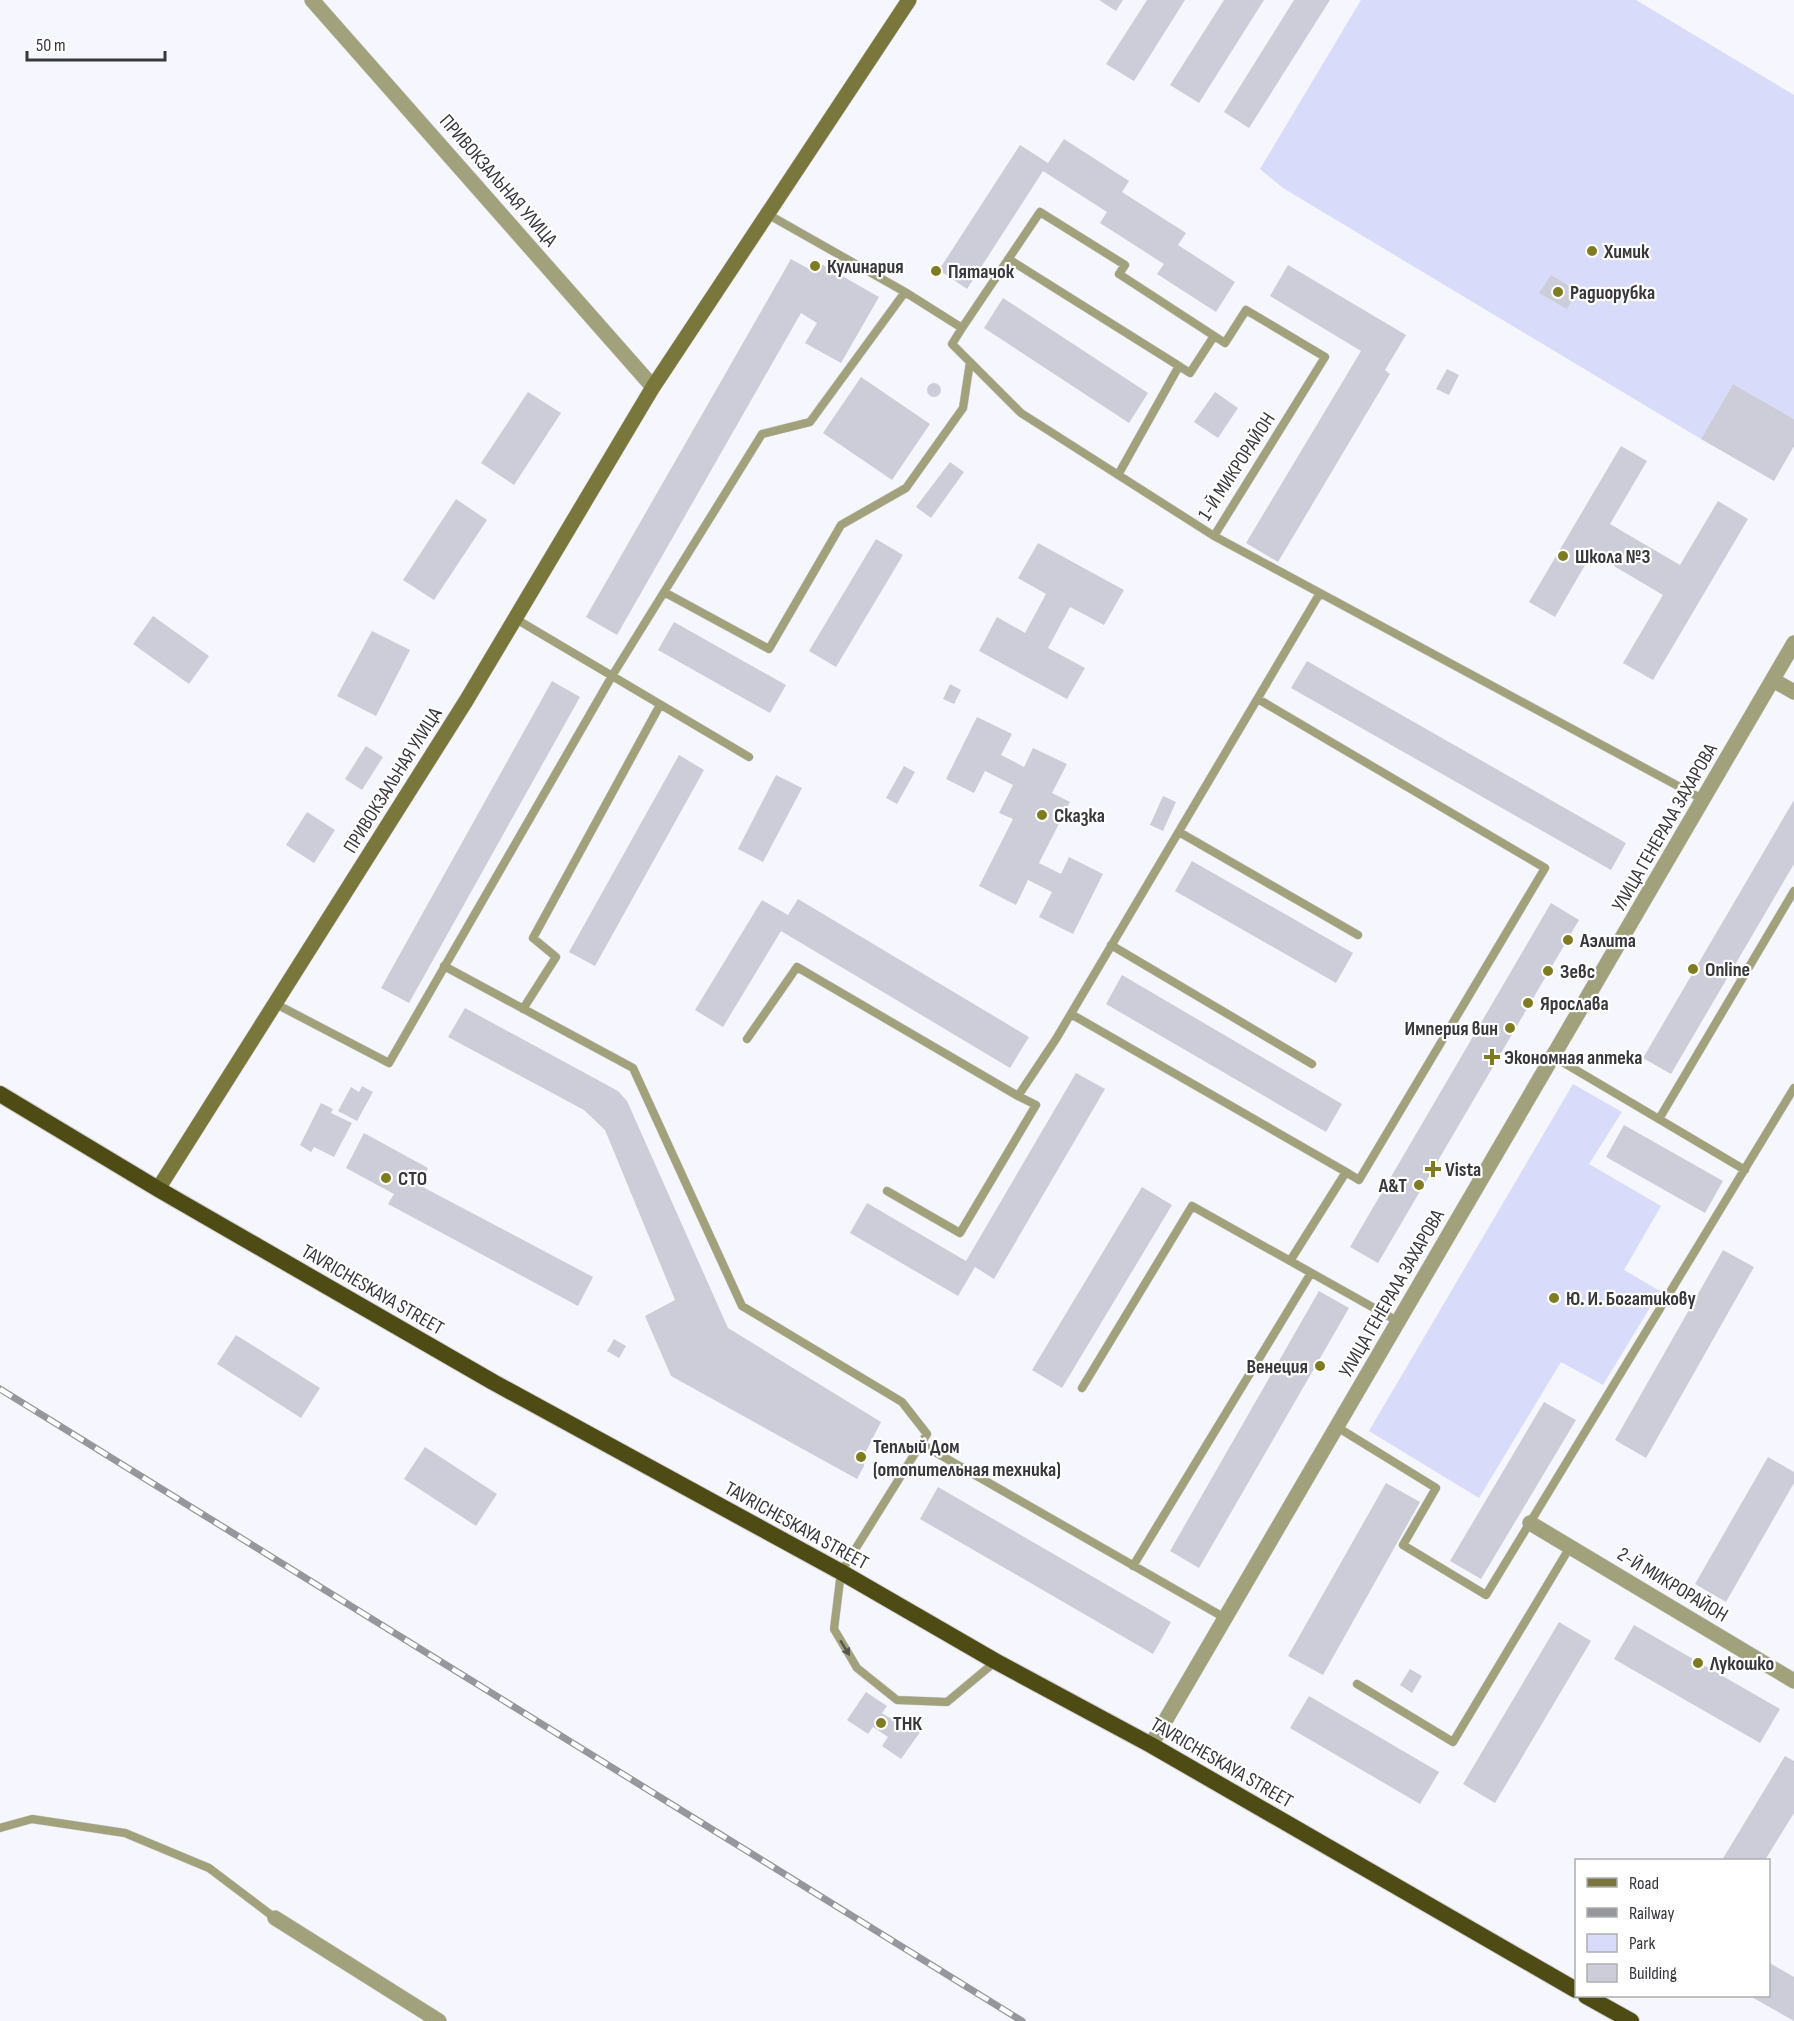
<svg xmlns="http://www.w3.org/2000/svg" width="1794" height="2021" viewBox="0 0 1794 2021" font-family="'Sofia Sans Condensed',sans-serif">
<rect width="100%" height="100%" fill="#f6f6fe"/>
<path fill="#d9dbfb" d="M1361,0H1636L1794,95V419L1733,384L1701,439L1283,188L1260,169Z
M1573,1084L1622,1112L1589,1164L1661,1206L1624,1270L1660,1291L1603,1385L1561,1362L1479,1498L1369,1431Z"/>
<path fill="#cccdd9" d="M1099,0H1123L1116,11Z
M1147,0H1185L1134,81L1106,64Z
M1224,0H1264L1199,103L1170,85Z
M1294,0H1330L1249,128L1224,112Z
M1064,139L1129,181L1122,192L1186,233L1178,245L1235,282L1216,312L1157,274L1164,264L1100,223L1107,212L1043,171L967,289L939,270L1020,145L1048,163Z
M791,259L809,269L814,260L879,297L841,363L805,343L817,323L801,313L617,635L586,617Z
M1288,265L1406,335L1385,370L1390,374L1278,562L1246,543L1361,351L1270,296Z
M1551,275L1577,291L1567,309L1539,293Z
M1003,298L1148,393L1129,423L984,328Z
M1447,369L1459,375L1449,395L1436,389Z
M861,377L930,424L892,480L823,433Z
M927 390a7 7 0 1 1 14 0a7 7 0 1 1-14 0Z
M1733,384L1794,419V446L1774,481L1701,439Z
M528,392L561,413L514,485L481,463Z
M1215,392L1238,408L1218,438L1194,422Z
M1621,446L1647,461L1610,524L1680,565L1718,501L1748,519L1653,680L1623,663L1663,595L1592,553L1555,617L1529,602Z
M950,462L964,472L931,518L916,507Z
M456,499L487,520L434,600L403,580Z
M876,539L903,555L836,667L809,651Z
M1038,543L1124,590L1104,625L1070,607L1048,648L1085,668L1067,699L979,651L997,617L1025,633L1046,594L1018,578Z
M153,616L209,656L189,684L133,644Z
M674,622L786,685L770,713L658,650Z
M372,631L410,650L376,716L337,696Z
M1307,661L1626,843L1611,870L1291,688Z
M552,681L580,697L409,1003L381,988Z
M950,684L961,690L954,704L943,699Z
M977,717L1012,734L1001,755L1024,767L1033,748L1067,764L1052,793L1070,802L1039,863L1061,874L1069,857L1103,874L1073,934L1039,917L1052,892L1028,880L1016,905L979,886L1013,819L999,813L1013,785L985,771L974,793L946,779Z
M366,746L383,757L362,790L345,779Z
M679,755L704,770L595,966L569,952Z
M904,766L915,772L897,804L886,798Z
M776,775L802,788L763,862L738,849Z
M1163,796L1176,802L1163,831L1150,825Z
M1794,800V864L1671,1074L1643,1058Z
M307,812L335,830L314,863L286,845Z
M1192,861L1353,953L1336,983L1175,891Z
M798,899L1029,1037L1010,1068L781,931L723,1027L695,1010L762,900L788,915Z
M1551,903L1579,920L1378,1263L1350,1247Z
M1122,975L1342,1104L1326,1132L1106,1004Z
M465,1008L618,1091L627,1101L728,1328L881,1422L864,1455V1466L857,1479L671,1376L645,1316L675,1300L605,1130L584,1110L448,1037Z
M1076,1073L1105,1089L994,1279L975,1267L958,1296L850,1233L867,1203L966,1261Z
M362,1086L373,1092L357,1121L338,1111L351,1087L359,1092Z
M321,1103L333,1109L331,1113L352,1123L334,1157L314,1147L311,1152L300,1145Z
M1624,1125L1723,1181L1705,1213L1606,1157Z
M364,1133L428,1168L419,1185L593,1277L578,1306L388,1204L394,1194L346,1168Z
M1142,1187L1172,1205L1062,1388L1032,1370Z
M1723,1250L1754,1267L1646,1458L1615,1440Z
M1319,1291L1349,1308L1199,1568L1170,1551Z
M236,1335L320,1388L301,1418L217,1364Z
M614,1339L626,1346L619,1358L607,1351Z
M1544,1402L1576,1420L1481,1579L1450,1561Z
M425,1447L497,1494L476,1526L404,1479Z
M1768,1457L1794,1472V1483L1726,1602L1695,1584Z
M1386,1483L1420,1502L1323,1675L1288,1656Z
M938,1487L1171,1622L1153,1654L920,1519Z
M1559,1622L1591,1641L1495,1803L1463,1784Z
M1634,1625L1780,1709L1760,1743L1614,1659Z
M1410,1669L1422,1676L1412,1693L1400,1685Z
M866,1692L887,1706L882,1713L898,1723L903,1715L923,1728L901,1759L882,1746L888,1737L873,1727L868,1734L847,1720Z
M1309,1696L1439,1772L1420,1804L1290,1728Z
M1785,1756L1794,1761V1813L1765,1860H1722Z
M1768,1962L1794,1977V2021L1750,1996H1768Z"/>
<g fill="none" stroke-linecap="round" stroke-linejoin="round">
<g stroke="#d0d0d7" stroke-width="9">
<path id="service" d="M769,215L905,292L962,328L952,344L1021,413L1214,536L1325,357L1246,310L1225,343L1119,274L1125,265L1040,212L962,328
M1010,260L1179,366L1118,475
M1179,366L1190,373L1214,336
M1214,536L1320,593
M664,592L769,649L841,525L906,488L963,408L970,362
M516,619L749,757
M1258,699L1545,868L1359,1180L1346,1172L1290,1261
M1179,832L1358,935
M1111,945L1312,1064
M444,966L633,1068L742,1306L902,1402L927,1434L841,1572L834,1629L857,1668L897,1700L947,1702L995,1662
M276,1004L389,1063L612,676L762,434L810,422L905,292
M523,1009L556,957L533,938L660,705
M1071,1014L1346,1172
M747,1039L797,967L1018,1096
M1554,1057L1745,1170
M1659,1119L1794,891
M887,1191L960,1233L1036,1105L1018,1096L1056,1039L1320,593L1704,800
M1082,1388L1192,1206L1399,1322
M1337,1427L1436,1488L1403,1545L1486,1595L1794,1088
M921,1444L1225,1618
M1133,1566L1311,1273
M1357,1684L1453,1742L1570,1547
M0,1828L32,1819L125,1833L209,1868L275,1918"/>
</g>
<g stroke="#d0d0d7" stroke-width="16">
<path id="minor" d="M312,0L653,387
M1773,680L1794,692
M1530,1523L1794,1681
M1151,1745L1794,643
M275,1918L439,2021"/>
</g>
<g stroke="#d0d0d7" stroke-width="16">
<path id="secondary" d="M158,1189L466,701L653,387L909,0"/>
</g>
<g stroke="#d0d0d7" stroke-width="18">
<path id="trunk" d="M0,1094L158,1189L493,1382L841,1572L995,1661L1151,1745L1576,1990
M1586,1996L1631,2021"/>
</g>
<use href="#service" stroke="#a1a17b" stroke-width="8"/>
<use href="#minor" stroke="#a1a17b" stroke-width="15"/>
<use href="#secondary" stroke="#79773c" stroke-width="15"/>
<use href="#trunk" stroke="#4e4c14" stroke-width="16"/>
<g stroke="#96969d" stroke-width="7">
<path id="rail" d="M0,1389L1022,2021"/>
</g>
<use href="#rail" stroke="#fff" stroke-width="4.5" stroke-dasharray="14" stroke-linecap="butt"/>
</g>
<defs><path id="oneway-solid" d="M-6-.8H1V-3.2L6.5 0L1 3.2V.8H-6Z" transform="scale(1.5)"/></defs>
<use fill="#57574f" href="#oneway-solid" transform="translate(845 1648) rotate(59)"/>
<g fill="#7e7b21" stroke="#fff" stroke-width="2">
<circle cx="1592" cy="251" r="6"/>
<circle cx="815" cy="266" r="6"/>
<circle cx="936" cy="271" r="6"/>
<circle cx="1558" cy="292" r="6"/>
<circle cx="1563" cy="556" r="6"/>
<circle cx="1042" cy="815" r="6"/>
<circle cx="1568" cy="940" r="6"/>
<circle cx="1693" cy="969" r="6"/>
<circle cx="1548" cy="971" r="6"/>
<circle cx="1528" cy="1003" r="6"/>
<circle cx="1510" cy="1028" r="6"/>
<path d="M1489 1048h6v6h6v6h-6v6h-6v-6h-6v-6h6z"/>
<path d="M1430 1160h6v6h6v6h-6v6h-6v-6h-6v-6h6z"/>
<circle cx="386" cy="1178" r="6"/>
<circle cx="1419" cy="1185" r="6"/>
<circle cx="1554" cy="1298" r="6"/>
<circle cx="1320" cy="1366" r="6"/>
<circle cx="861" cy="1457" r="6"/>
<circle cx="1698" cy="1663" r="6"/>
<circle cx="881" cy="1723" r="6"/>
</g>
<g text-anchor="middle" stroke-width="4.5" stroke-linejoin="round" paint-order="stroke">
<g font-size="20" fill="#37373c" stroke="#fff">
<text transform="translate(499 180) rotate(49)" y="7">ПРИВОКЗАЛЬНАЯ УЛИЦА</text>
<text transform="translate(1236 466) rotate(-57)" y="7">1-Й МИКРОРАЙОН</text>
<text transform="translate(392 780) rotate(-58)" y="7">ПРИВОКЗАЛЬНАЯ УЛИЦА</text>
<text transform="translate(1664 827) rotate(-60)" y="7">УЛИЦА ГЕНЕРАЛА ЗАХАРОВА</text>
<text transform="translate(373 1289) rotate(30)" y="7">TAVRICHESKAYA STREET</text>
<text transform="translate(1391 1293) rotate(-60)" y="7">УЛИЦА ГЕНЕРАЛА ЗАХАРОВА</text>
<text transform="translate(797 1525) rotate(29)" y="7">TAVRICHESKAYA STREET</text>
<text transform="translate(1673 1584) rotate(31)" y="7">2-Й МИКРОРАЙОН</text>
<text transform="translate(1222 1762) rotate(30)" y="7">TAVRICHESKAYA STREET</text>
</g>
<g font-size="20" font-weight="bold" fill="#37373c" stroke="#fff" text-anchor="start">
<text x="1604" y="258">Химик</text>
<text x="827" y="273">Кулинария</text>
<text x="948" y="278">Пятачок</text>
<text x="1570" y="299">Радиорубка</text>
<text x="1575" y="563">Школа №3</text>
<text x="1054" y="822">Сказка</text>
<text x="1580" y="947">Аэлита</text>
<text x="1705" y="976">Online</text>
<text x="1560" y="978">Зевс</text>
<text x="1540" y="1010">Ярослава</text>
<text x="1498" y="1035" text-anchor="end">Империя вин</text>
<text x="1504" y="1064">Экономная аптека</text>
<text x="1445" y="1176">Vista</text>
<text x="398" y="1185">СТО</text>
<text x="1407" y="1192" text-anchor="end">A&amp;T</text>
<text x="1566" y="1305">Ю. И. Богатикову</text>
<text x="1308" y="1373" text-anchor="end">Венеция</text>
<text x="873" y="1453">Теплый Дом<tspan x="873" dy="23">(отопительная техника)</tspan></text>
<text x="1710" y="1670">Лукошко</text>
<text x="893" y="1730">ТНК</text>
</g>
</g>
<rect x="1575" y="1859" width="195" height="138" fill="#ffffff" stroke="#afafb1" stroke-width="1.5"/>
<rect x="1587" y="1878" width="30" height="9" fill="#79773c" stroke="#afafb1" stroke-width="1.5"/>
<text x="1629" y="1889" font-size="18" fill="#37373c">Road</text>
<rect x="1587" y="1908" width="30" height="9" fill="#96969d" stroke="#afafb1" stroke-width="1.5"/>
<text x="1629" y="1919" font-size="18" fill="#37373c">Railway</text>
<rect x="1587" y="1934" width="30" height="18" fill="#d9dbfb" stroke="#afafb1" stroke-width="1.5"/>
<text x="1629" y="1949" font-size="18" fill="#37373c">Park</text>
<rect x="1587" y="1964" width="30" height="18" fill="#cccdd9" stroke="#afafb1" stroke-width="1.5"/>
<text x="1629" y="1979" font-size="18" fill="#37373c">Building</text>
<path d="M27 51v9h138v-9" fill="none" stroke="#37373c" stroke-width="3"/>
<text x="36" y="51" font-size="18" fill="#37373c" stroke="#ffffff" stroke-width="4.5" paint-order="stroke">50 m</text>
</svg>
